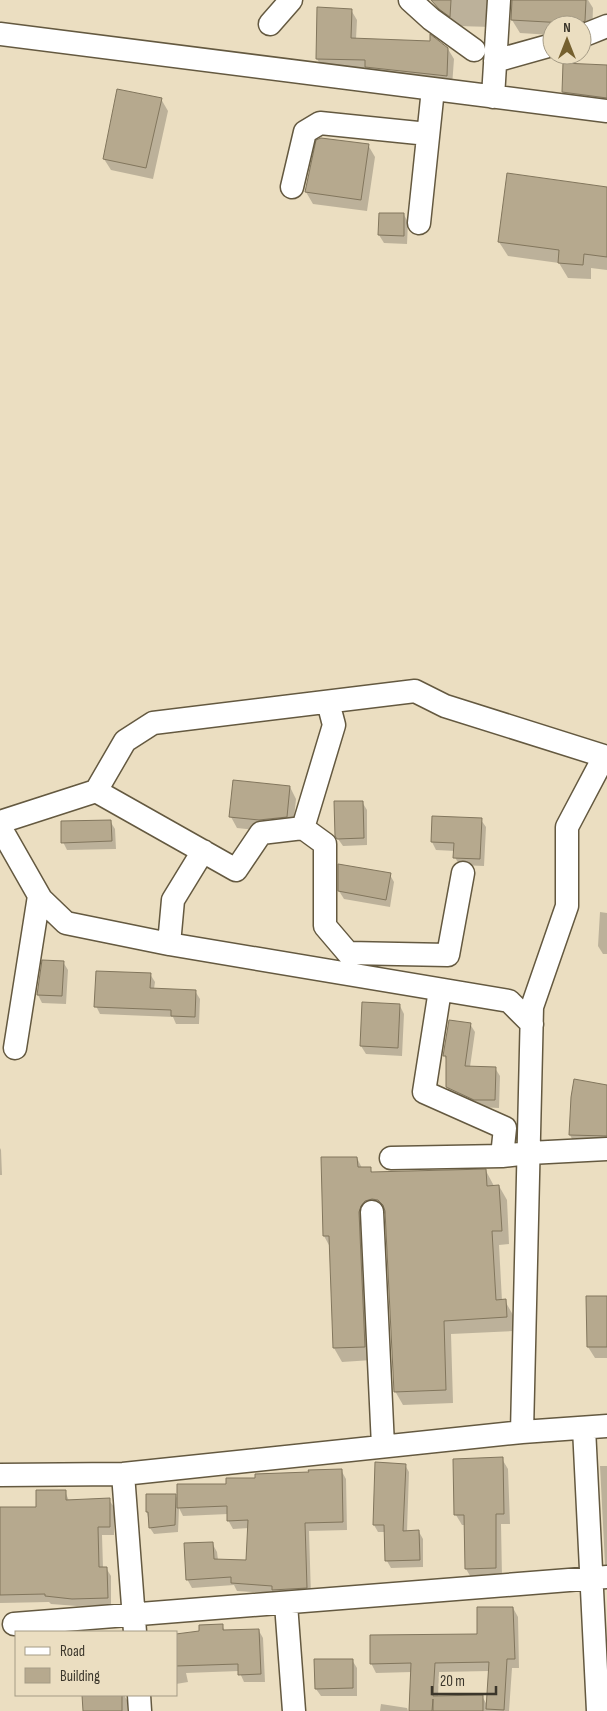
<svg xmlns="http://www.w3.org/2000/svg" width="607" height="1711" viewBox="0 0 607 1711" font-family="'Sofia Sans Condensed',sans-serif">
<rect width="100%" height="100%" fill="#ebdec1"/>
<path fill="#0003" fill-rule="evenodd" d="M433,0H505L492,27L457,26L440,15Z
M510,0H588L593,8L592,34L582,25H552V35L520,33L512,20V1Z
M351,10L357,20L356,39L448,49L454,59L452,86L323,69L317,59Z
M607,66V106L568,101L563,92Z
M161,99L168,111L153,179L111,170L104,159Z
M318,141L368,145L375,157L367,211L313,204L306,192Z
M607,188V270L591,268V279L568,278L559,263L508,256L499,242Z
M404,215L408,222L407,244L384,243L379,235Z
M290,787L296,799L293,828L266,831L237,828L231,817Z
M362,802L367,810V845L343,846L336,836Z
M481,820L486,827L484,866L459,865L455,857V851L436,850L432,842Z
M110,821L115,829L116,849L67,850L63,842Z
M390,875L394,882L390,907L344,899L339,891Z
M600,912L607,913V954H603L598,946Z
M63,962L68,970L66,1004L42,1003L38,995Z
M150,974L155,982L154,989L195,991L200,999L199,1024H176L173,1017L100,1014L96,1006Z
M400,1006L404,1014L402,1056L366,1054L361,1046Z
M470,1024L475,1032L470,1067L495,1068L500,1076L499,1108L479,1107L451,1095L447,1087V1061L444,1055Z
M607,1086V1144L574,1143L570,1135L572,1097Z
M0,1148L1,1150L2,1175H0Z
M357,1158L362,1168H370L373,1174L486,1171L494,1186H499L507,1200L509,1244L499,1245L502,1301H505L513,1315L514,1331L451,1334L453,1403L403,1405L395,1391L386,1214L379,1212L372,1360L342,1362L334,1348L330,1247L324,1236Z
M607,1297V1358H595L588,1347Z
M502,1459L508,1469L510,1524H501L502,1578L472,1579L466,1569L465,1525H462L456,1515Z
M405,1465L409,1472L407,1532H419L423,1539V1567L391,1568L387,1561L386,1532H378L374,1525Z
M600,1466H607V1567L605,1564Z
M341,1470L346,1479L347,1530L309,1531L311,1596L237,1591L234,1585L192,1588L187,1579L212,1543L217,1552L218,1560L247,1562L249,1528L233,1529L228,1520V1514L183,1516L179,1508L178,1532L154,1534L150,1528L147,1512L176,1496L178,1500L227,1485L257,1479Z
M65,1491L69,1501L109,1500L114,1507V1535H102L103,1568H106L111,1576V1605L77,1606L51,1604L49,1602L0,1603V1508H37Z
M513,1608L518,1617L519,1668H512L509,1711H488V1709V1711H410L412,1672L376,1673L371,1663L479,1635ZM489,1671L487,1705L482,1696L438,1697L439,1672Z
M222,1625L225,1631H259L263,1638L265,1682H244L239,1671L186,1673L188,1682L176,1684V1636L201,1632Z
M352,1660L357,1668V1696H321L316,1689Z
M83,1695H124L127,1700V1711H84Z
M381,1704L407,1708L408,1711H380Z"/>
<path fill="#b6a98e" stroke="#82765d" d="M431,0H451L450,17L439,9Z
M512,0H586L585,21L575,25H565V23L511,20Z
M317,7L352,9L351,38L430,41V34L448,48L447,76L365,67V60L316,59Z
M563,63L607,65V98L562,92Z
M117,89L162,98L146,168L103,159Z
M321,138L369,144L361,200L305,192L316,140Z
M507,173L607,187V257L584,254L583,265L558,263L559,250L498,242Z
M379,213H404V236L378,235Z
M233,780L290,786L287,817L259,820L229,817Z
M334,801H363L364,838L337,839L335,836Z
M432,816L482,818L480,859L453,858L454,843L431,842Z
M111,820L112,841L61,843V821Z
M338,864L391,873L386,900L338,891Z
M42,960L64,961L62,996L37,995Z
M96,971L151,973L150,988L196,990L195,1017L171,1016V1010L94,1007Z
M362,1002L400,1004L398,1048L360,1046Z
M449,1020L471,1023L465,1066L496,1067L495,1100H474L446,1087V1056H443Z
M574,1079L607,1085V1136L569,1135L571,1097Z
M321,1157H357L358,1167H371V1172L486,1169L487,1186L499,1185L502,1231H492L496,1300L506,1299L507,1317L444,1321L446,1390L394,1392L385,1211L383,1205L378,1200L372,1199L365,1201L361,1206L359,1212L365,1347L333,1348L329,1236H323Z
M586,1296H607V1347H587Z
M503,1457L504,1514H496V1568L465,1569L464,1515H454L453,1459Z
M375,1462L406,1464L403,1531L419,1530L420,1560L385,1561L384,1525H373Z
M342,1469L343,1522L305,1523L307,1588L272,1590V1586L231,1583V1577L186,1580L184,1543L213,1542L214,1559L246,1560L248,1520L227,1521V1506L177,1508V1484H226V1478H255V1474L309,1472L308,1470Z
M36,1490H66V1500L110,1498V1527H98L99,1567H107L108,1598L72,1599L45,1596V1594L0,1595V1507H36Z
M146,1494H176L175,1525L149,1528L148,1512H146Z
M477,1607H513L515,1659H507L504,1710L486,1709L489,1662L435,1663L433,1696L483,1695V1711H433V1699L432,1711H409L411,1663L370,1664V1635L477,1634Z
M223,1624V1630L259,1629L261,1674L238,1675V1664L176,1666V1634L199,1631V1625Z
M314,1659H353V1688L315,1689Z
M82,1695H122V1711H83Z"/>
<g fill="none" stroke-linecap="round" stroke-linejoin="round">
<g stroke="#645940" stroke-width="25">
<path id="street" d="M410,0L431,19L474,50
M270,24L291,0
M0,34L607,111
M582,36L607,26
M495,61L552,45
M493,97L499,0
M292,187L305,132L320,123L428,134
M419,223L433,89
M96,791L236,870L261,833L303,828L325,844V926L348,953L448,955L463,873
M0,822L96,791L125,741L153,723L415,691L445,706L607,757
M0,827L41,899L66,923L169,944L509,1001L532,1024
M303,828L334,725L328,702
M169,944L173,900L203,851
M440,990L424,1092L505,1128L502,1156
M15,1048L39,896
M391,1158L502,1156L529,1153L607,1149
M372,1212L383,1446
M584,1428L598,1711
M522,1432L532,1007L567,906V827L604,757
M123,1474L135,1632
M0,1475L123,1474L522,1432L607,1426
M286,1604L294,1711
M14,1624L607,1577
M139,1695L140,1711"/>
</g>
<use href="#street" stroke="#fff" stroke-width="22"/>
</g>
<rect x="15" y="1631" width="162" height="65" fill="#ebdec1" stroke="#a59b85"/>
<rect x="25" y="1647" width="25" height="8" fill="#ffffff" stroke="#a59b85"/>
<text x="60" y="1656" font-size="15" fill="#3b362b">Road</text>
<rect x="25" y="1668" width="25" height="15" fill="#b6a98e" stroke="#a59b85"/>
<text x="60" y="1681" font-size="15" fill="#3b362b">Building</text>
<g transform="translate(567 40)"><circle r="24" fill="#ebdec1" stroke="#a59b85"/>
<path d="M0-4L9 19L0 12L-9 19Z" fill="#75602f"/>
<text y="-8" font-size="14" font-weight="bold" text-anchor="middle" fill="#3b362b">N</text>
</g>
<path d="M432 1686v8h64v-8" fill="none" stroke="#3b362b" stroke-width="2.5"/>
<text x="440" y="1686" font-size="15" fill="#3b362b" stroke="#ebdec1" stroke-width="4" paint-order="stroke">20 m</text>
</svg>
